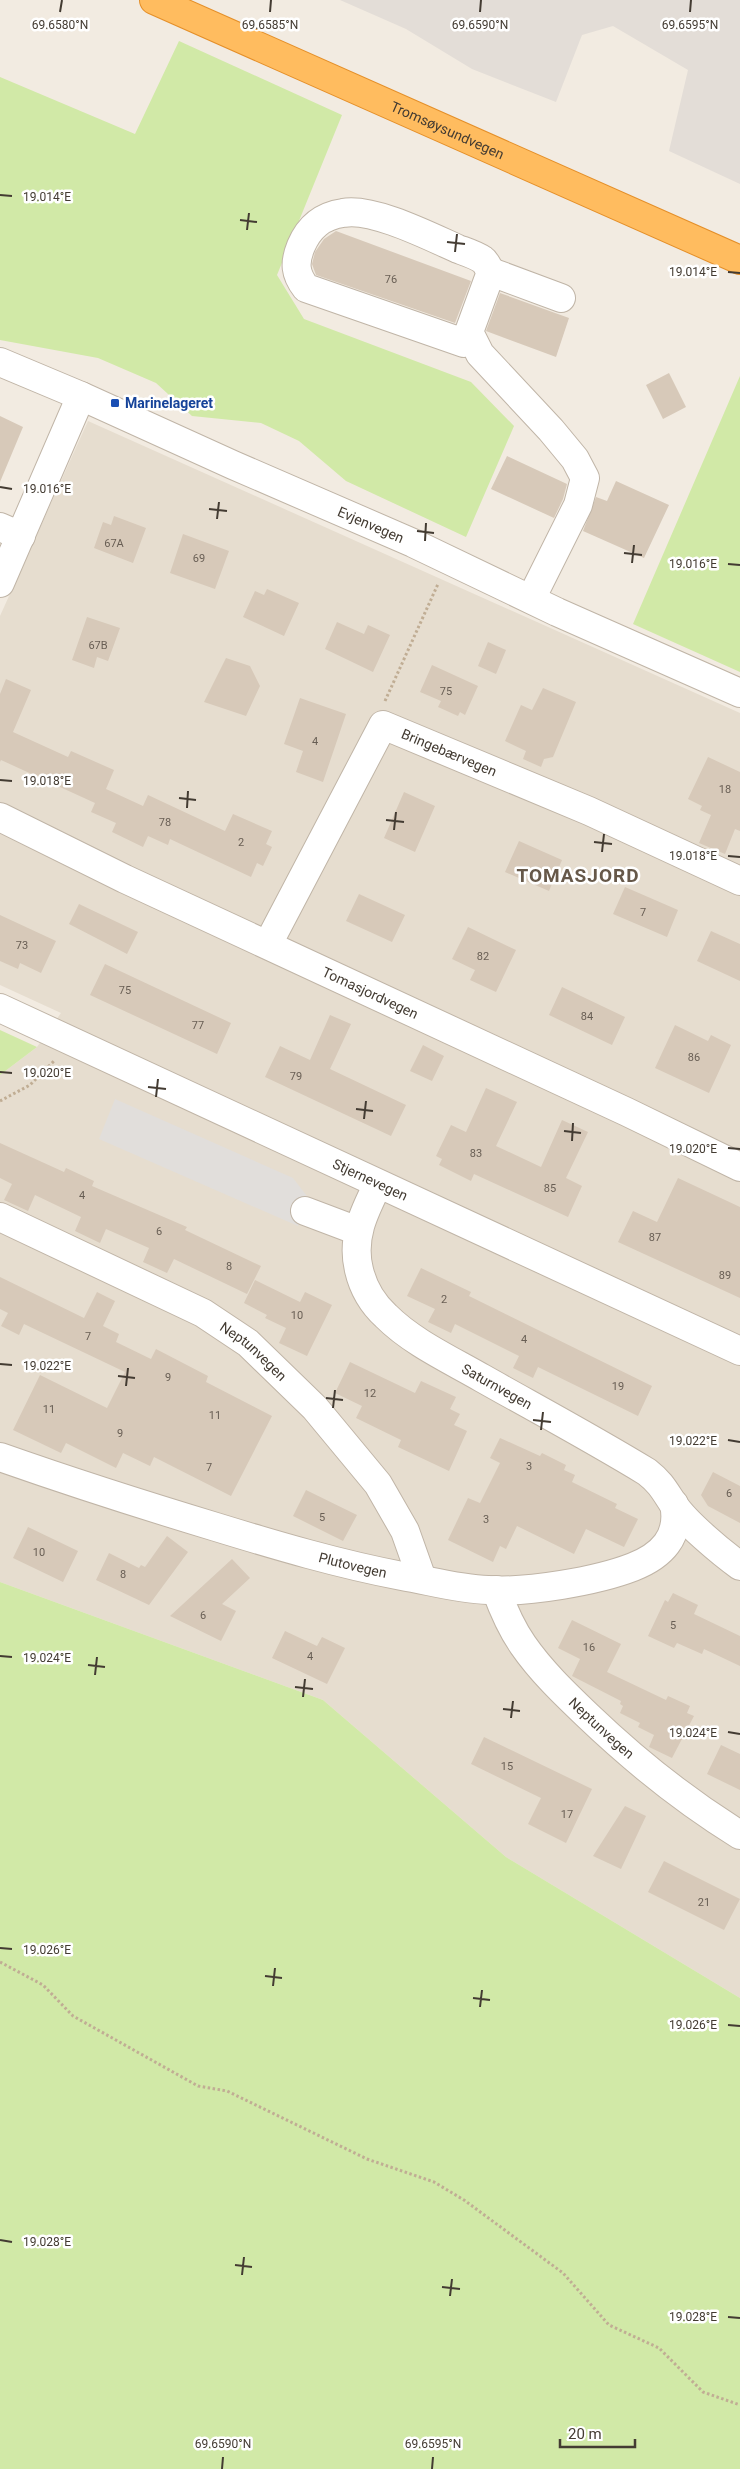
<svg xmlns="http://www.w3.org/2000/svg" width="740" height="2469" viewBox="0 0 740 2469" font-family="Roboto,sans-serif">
<rect width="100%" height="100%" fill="#f2ebe1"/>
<path fill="#e6ddcf" d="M88,421L740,713V1998L506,1857L323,1700L0,1582V1075L37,1047L61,1013L0,985V616Z"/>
<path fill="#e3ddd7" d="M340,0H740V184L669,151L688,70L613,26L582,35L556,102L472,69L406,29Z"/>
<path fill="#d1e9a7" d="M179,41L342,115L277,275L304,319L471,382L514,426L466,537L346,481L299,441L261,423L192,416L156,383L98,358L0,340V77L135,134Z
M740,376V672L633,624Z
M0,1030L37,1047L0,1075Z
M0,1582L323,1700L506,1857L740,1998V2469H0Z"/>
<path fill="#e1dedb" d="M115,1099L293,1178L310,1200L298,1226L99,1139Z"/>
<path fill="#d7c9b9" d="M336,231L471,281L455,323L316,275L312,264L315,252L324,239Z
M500,293L569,318L556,357L486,331Z
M669,373L686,407L663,419L646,385Z
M0,416L23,427L0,482Z
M507,456L567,484L563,499L554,518L491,489Z
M616,481L669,505L644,558L583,531L596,497L607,501Z
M114,516L146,528L133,563L94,548L103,522L111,525Z
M183,534L229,551L215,589L170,573Z
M267,589L299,603L284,636L243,617L255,591L264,595Z
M87,617L120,628L108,661L97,657L94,668L72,660Z
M337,622L364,634L368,625L390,635L373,672L325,649Z
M488,642L506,650L496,674L478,666Z
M226,658L250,666L260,686L246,716L204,702Z
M432,665L478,686L465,715L460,712L458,716L438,707L441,701L420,692Z
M6,679L31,690L13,732L68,757L71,751L114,770L106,789L143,806L148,795L225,831L233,814L272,831L266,844L272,847L263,866L257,863L251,877L170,839L168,845L148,836L143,847L112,832L116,823L91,812L95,803L1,760L0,762V694Z
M543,688L576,702L553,757L544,759L541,767L523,759L526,751L505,741L521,705L532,710Z
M300,698L346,714L323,782L296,772L303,751L284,744Z
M708,757L740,772V831L735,829L725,854L699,843L711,815L700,810L702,806L688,799Z
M404,792L435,806L415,852L384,838Z
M519,841L562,860L549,891L505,872Z
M625,887L678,910L667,937L613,914Z
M359,894L405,915L392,942L346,921Z
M79,904L138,932L127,954L69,924Z
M0,915L56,941L41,973L20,963L18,969L0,961Z
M468,927L516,950L496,992L470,980L475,970L452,959Z
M711,931L740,944V981L697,961Z
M105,964L231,1023L217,1054L90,995Z
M562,987L625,1017L612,1045L549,1015Z
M330,1015L351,1024L330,1069L406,1105L391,1136L265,1077L280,1046L310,1060Z
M675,1025L708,1041L711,1035L731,1045L709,1093L655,1068Z
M423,1045L444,1056L432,1081L410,1071Z
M486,1088L517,1102L496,1146L541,1167L562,1120L588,1132L566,1178L582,1186L568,1217L474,1174L471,1181L439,1165L442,1159L436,1156L451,1125L466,1132Z
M0,1143L64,1172L66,1168L94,1181L92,1186L187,1227L185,1230L261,1266L247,1294L174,1259L167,1273L143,1262L149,1248L106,1229L100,1243L75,1231L81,1217L35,1195L28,1211L4,1200L12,1184L0,1178Z
M678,1178L740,1207V1298L618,1242L633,1211L657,1222Z
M421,1268L471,1292L469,1296L652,1386L638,1416L538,1367L533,1378L513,1368L519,1356L455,1324L451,1333L428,1322L435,1309L407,1296Z
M0,1277L84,1318L97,1292L115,1301L103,1326L119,1334L116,1342L151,1359L156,1349L208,1376L206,1382L272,1416L231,1496L154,1457L150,1466L123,1453L116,1468L66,1443L61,1453L13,1430L40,1375L107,1408L125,1372L24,1324L19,1335L1,1326L8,1313L0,1309Z
M255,1280L300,1302L305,1292L332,1305L307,1356L279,1343L286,1328L265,1318L267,1315L244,1303Z
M350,1362L415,1393L421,1381L456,1397L450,1409L460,1414L454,1425L467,1431L449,1471L398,1447L401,1440L356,1418L362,1406L335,1393Z
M500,1438L540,1456L542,1453L566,1465L564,1470L575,1475L572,1482L617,1504L615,1508L638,1519L624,1547L586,1529L574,1554L517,1526L506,1549L500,1546L493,1562L448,1540L468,1498L480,1503L500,1463L490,1458Z
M713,1472L740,1486V1523L708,1506L701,1495Z
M306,1490L357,1515L343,1541L293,1516Z
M28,1527L78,1551L63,1582L13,1558Z
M167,1536L188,1552L149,1605L96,1580L109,1553L139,1568L141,1565L145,1567Z
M232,1559L250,1578L222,1604L236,1611L221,1641L170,1616Z
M673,1593L698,1605L694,1614L740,1636V1666L704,1649L702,1654L677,1643L674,1648L648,1636L665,1600L668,1602Z
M572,1620L621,1644L607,1672L666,1700L668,1696L690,1706L687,1713L694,1716L672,1758L649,1747L654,1735L638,1727L640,1723L620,1713L623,1706L620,1704L621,1701L572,1676L580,1659L558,1648Z
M285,1631L317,1646L322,1637L345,1648L327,1684L272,1658Z
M484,1737L592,1789L566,1843L528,1824L541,1798L471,1764Z
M721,1745L740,1754V1790L707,1774Z
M625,1806L646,1816L621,1869L593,1856Z
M664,1861L740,1899L724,1930L648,1892Z"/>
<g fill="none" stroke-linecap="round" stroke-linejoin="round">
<g stroke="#c0b5a7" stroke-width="30">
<g id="minor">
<path d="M491,272L561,298"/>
<path d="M469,332L464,343L306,288C295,274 294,263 301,246C309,227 322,216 343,213C372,207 431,237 458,249C466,252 476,255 483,260C486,262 488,268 491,272L469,332L480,354L551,430L575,459L585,478L578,505L531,599"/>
<path id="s1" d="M0,362L81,396L233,465L413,543L557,612L740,693"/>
<path d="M0,527L21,536"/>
<path d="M0,583L81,396"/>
<path id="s2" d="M0,817L125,879L627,1112L740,1167"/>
<path id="s3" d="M268,944L383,725L589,811L740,881"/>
<path id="s4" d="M0,1008L740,1351"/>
<path id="s5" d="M378,1184C364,1212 351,1238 359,1270C363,1287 373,1304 386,1316C412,1342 449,1359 482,1378C537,1409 593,1439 647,1472C661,1483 664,1490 674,1505C686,1523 722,1553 740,1566"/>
<path d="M305,1211L358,1231"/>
<path id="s6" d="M0,1217L203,1313L248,1343L315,1408L378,1484L405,1531L422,1579"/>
<path id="s7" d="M0,1457C71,1482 143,1505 216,1527C278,1546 339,1564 402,1576C431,1581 459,1589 488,1590C527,1593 597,1581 633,1567C661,1556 681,1537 674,1504"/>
<path id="s8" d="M496,1590C503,1609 511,1628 523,1645C541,1671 564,1693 587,1715C634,1760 685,1801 740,1835"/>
</g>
</g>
<g stroke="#e48f29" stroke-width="30">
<g id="highway">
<path id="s9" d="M154,0L740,260"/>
</g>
</g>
<path stroke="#c0ad94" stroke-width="3" stroke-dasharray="2.5 2.5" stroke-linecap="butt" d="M385,701L438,584
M0,1101L30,1085L54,1061
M0,1962L43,1985L73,2016L198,2086L227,2091L367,2159L434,2182L464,2200L563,2273L609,2325L659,2348L703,2392L740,2405"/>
<use href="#minor" stroke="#fff" stroke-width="28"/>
<use href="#highway" stroke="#ffbc5f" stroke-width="28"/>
</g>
<path fill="none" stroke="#433b32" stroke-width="2" d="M60,12L62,0M270,12L271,0M480,12L481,0M690,12L691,0M0,195L12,196M240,220L257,222M247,230L249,213M447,242L465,244M455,252L457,234M728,272L740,273M0,487L12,489M209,509L227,511M217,519L219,502M417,531L434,533M425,541L426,523M624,553L642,555M632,563L634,545M728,564L740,565M0,780L12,781M179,798L196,800M187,808L188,791M386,820L404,822M394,830L396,812M594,842L612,844M602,852L604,834M728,856L740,857M0,1072L12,1073M148,1087L166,1089M156,1097L158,1079M356,1109L373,1111M364,1119L366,1101M564,1131L581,1133M572,1141L573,1123M728,1148L740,1149M0,1364L12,1365M118,1376L135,1378M126,1386L128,1368M326,1398L343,1400M333,1408L335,1390M533,1420L551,1422M541,1430L543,1412M728,1440L740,1442M0,1656L12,1657M88,1665L105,1667M95,1675L97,1657M295,1687L313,1689M303,1697L305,1679M503,1709L520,1711M511,1718L513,1701M728,1732L740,1734M0,1948L12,1949M265,1976L282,1978M273,1986L275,1968M473,1998L490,2000M480,2007L482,1990M728,2025L740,2026M0,2240L12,2242M235,2265L252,2267M242,2275L244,2257M442,2287L460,2289M450,2296L452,2279M728,2317L740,2318M222,2469L223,2457M432,2469L433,2457"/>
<rect fill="#1a4fb4" stroke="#fff" stroke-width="2" x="110" y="398" width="10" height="10" rx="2.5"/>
<g text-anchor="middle" stroke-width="5" stroke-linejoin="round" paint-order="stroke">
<g font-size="11" fill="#685e54">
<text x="391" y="283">76</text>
<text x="114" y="547">67A</text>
<text x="199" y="562">69</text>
<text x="98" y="649">67B</text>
<text x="446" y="695">75</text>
<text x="315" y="745">4</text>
<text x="725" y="793">18</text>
<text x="165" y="826">78</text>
<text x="241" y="846">2</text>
<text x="643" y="916">7</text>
<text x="22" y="949">73</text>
<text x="483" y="960">82</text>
<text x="125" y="994">75</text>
<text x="587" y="1020">84</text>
<text x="198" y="1029">77</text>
<text x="694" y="1061">86</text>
<text x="296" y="1080">79</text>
<text x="476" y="1157">83</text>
<text x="550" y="1192">85</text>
<text x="82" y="1199">4</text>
<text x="159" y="1235">6</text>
<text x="655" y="1241">87</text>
<text x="229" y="1270">8</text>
<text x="725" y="1279">89</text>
<text x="444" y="1303">2</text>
<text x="297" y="1319">10</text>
<text x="88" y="1340">7</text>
<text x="524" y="1343">4</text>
<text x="168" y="1381">9</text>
<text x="618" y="1390">19</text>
<text x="370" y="1397">12</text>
<text x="49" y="1413">11</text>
<text x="215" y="1419">11</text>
<text x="120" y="1437">9</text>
<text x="529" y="1470">3</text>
<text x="209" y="1471">7</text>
<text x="729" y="1497">6</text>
<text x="322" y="1521">5</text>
<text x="486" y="1523">3</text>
<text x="39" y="1556">10</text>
<text x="123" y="1578">8</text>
<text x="203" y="1619">6</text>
<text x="673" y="1629">5</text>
<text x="589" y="1651">16</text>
<text x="310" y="1660">4</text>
<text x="507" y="1770">15</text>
<text x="567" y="1818">17</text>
<text x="704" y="1906">21</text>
</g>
<g font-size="14" fill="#433b32" stroke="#fff">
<text dy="5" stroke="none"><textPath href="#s9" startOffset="321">Tromsøysundvegen</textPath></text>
<text dy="5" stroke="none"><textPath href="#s1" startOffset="405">Evjenvegen</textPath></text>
<text dy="5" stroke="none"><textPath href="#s3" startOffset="319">Bringebærvegen</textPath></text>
<text dy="5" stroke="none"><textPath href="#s2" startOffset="410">Tomasjordvegen</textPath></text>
<text dy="5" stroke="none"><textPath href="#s4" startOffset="408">Stjernevegen</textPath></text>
<text dy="5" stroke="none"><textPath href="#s6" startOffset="288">Neptunvegen</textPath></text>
<text dy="5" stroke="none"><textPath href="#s5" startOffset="276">Saturnvegen</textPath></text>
<text dy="5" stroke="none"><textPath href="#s7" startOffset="369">Plutovegen</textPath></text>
<text dy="5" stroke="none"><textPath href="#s8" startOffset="176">Neptunvegen</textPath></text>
</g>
<g font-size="14" font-weight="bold" fill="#164399" stroke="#fff" text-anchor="start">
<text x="125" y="408">Marinelageret</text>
</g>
<g font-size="19" font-weight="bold" letter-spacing="1" fill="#665849" stroke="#fff">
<text x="578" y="882">TOMASJORD</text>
</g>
</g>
<g font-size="12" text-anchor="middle" fill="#433b32" stroke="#fff" stroke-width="5" stroke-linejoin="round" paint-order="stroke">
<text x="60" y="29">69.6580°N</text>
<text x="270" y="29">69.6585°N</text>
<text x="480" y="29">69.6590°N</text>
<text x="690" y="29">69.6595°N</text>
<text x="47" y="201">19.014°E</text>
<text x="693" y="276">19.014°E</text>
<text x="47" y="493">19.016°E</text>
<text x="693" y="568">19.016°E</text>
<text x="47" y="785">19.018°E</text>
<text x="693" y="860">19.018°E</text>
<text x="47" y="1077">19.020°E</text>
<text x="693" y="1153">19.020°E</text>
<text x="47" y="1370">19.022°E</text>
<text x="693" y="1445">19.022°E</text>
<text x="47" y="1662">19.024°E</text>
<text x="693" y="1737">19.024°E</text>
<text x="47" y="1954">19.026°E</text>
<text x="693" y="2029">19.026°E</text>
<text x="47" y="2246">19.028°E</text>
<text x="693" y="2321">19.028°E</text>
<text x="223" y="2448">69.6590°N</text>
<text x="433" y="2448">69.6595°N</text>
</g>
<path d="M560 2439v8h75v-8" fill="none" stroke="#433b32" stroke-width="2.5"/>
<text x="568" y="2439" font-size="15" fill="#433b32" stroke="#ffffff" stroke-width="4" paint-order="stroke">20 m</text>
</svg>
